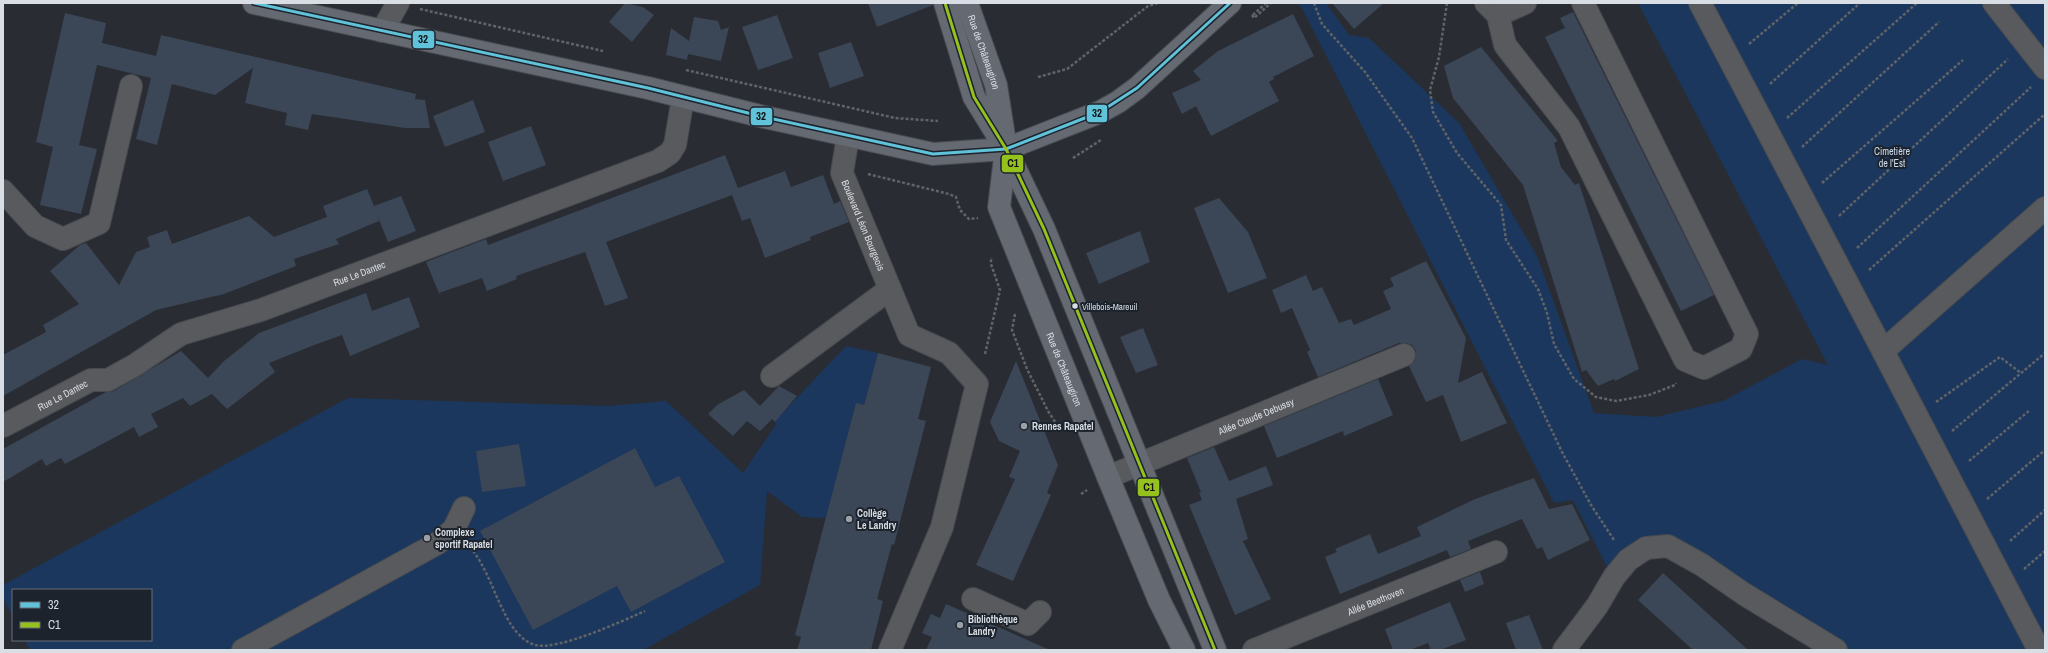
<svg xmlns="http://www.w3.org/2000/svg" width="2048" height="653" viewBox="0 0 2048 653" font-family="'Archivo Narrow',sans-serif">
<rect width="100%" height="100%" fill="#292d33"/>
<path fill="#1b375d" d="M1297,3H1326L1349,35L1369,38L1459,123L1537,256L1594,413L1656,417L1723,401L1802,359L1828,365L1638,3H2045V650H1844L1687,544L1659,543L1610,573L1573,500L1554,503L1303,10Z
M846,346L878,353L864,405L856,403L826,518L802,517L767,491L760,585L643,650H30L25,640H151V590H13V617L3,598V585L348,398L608,406L666,401L743,473L775,426L776,420Z"/>
<path fill="#3b4656" d="M625,3L643,7L654,15L632,42L609,22Z
M868,3H933V5L877,27Z
M1332,3H1384L1354,29Z
M1573,12L1714,295L1681,311L1545,37L1565,28L1560,18Z
M65,13L106,23L102,43L156,56L161,35L416,94L415,99L425,100L430,128H405L312,114L308,130L285,125L287,113L245,103L253,68L215,95L172,84L157,145L136,139L151,78L97,65L79,145L97,149L81,214L40,205L53,147L36,142Z
M1293,14L1314,56L1273,77L1274,79L1269,82L1279,101L1211,136L1196,106L1182,114L1172,93L1201,80L1193,71L1218,51Z
M777,15L793,58L758,70L742,27Z
M694,17L718,21L721,30L729,27L721,61L688,54L687,60L666,55L671,28L689,41Z
M851,42L864,76L830,88L818,53Z
M1481,47L1558,141L1554,143L1561,167L1575,185L1579,183L1639,369L1615,381L1614,379L1598,386L1586,370L1582,372L1523,185L1453,98L1444,66Z
M473,100L485,132L445,147L433,116Z
M531,126L546,165L503,181L488,142Z
M725,155L738,188L785,171L791,187L823,175L834,204L840,201L849,222L810,237L811,240L765,258L750,218L742,221L732,195L606,242L628,298L605,306L585,252L516,276L517,279L487,291L482,278L439,293L426,262L486,239L488,245Z
M367,189L374,206L401,196L416,231L388,242L377,215L379,221L336,239L339,244L294,259L296,266L224,294L156,310L3,396V355L46,332L43,325L79,304L50,271L80,245L86,243L119,285L136,252L150,247L147,237L167,230L172,244L249,216L274,237L327,217L323,206Z
M1219,198L1248,232L1267,278L1228,293L1194,208Z
M1140,231L1150,262L1099,284L1086,253Z
M1426,261L1466,338L1458,383L1482,372L1507,423L1461,442L1443,395L1426,402L1409,366L1414,362L1416,356V351L1412,345L1406,343H1399L1318,377L1307,352L1310,350L1292,308L1281,313L1272,290L1306,275L1313,291L1322,287L1339,323L1351,319L1354,325L1391,309L1383,291L1394,286L1390,278Z
M366,293L372,311L409,297L420,327L350,356L342,335L309,347L269,363L275,372L227,409L212,394L190,406L183,398L151,414L158,427L139,437L134,427L65,464L61,458L46,466L42,459L3,482V449L106,392L114,391L181,351L208,378L224,361L259,333Z
M1143,328L1158,365L1136,373L1120,337Z
M878,353L931,367L918,419L926,421L894,545L892,544L877,599L883,601L871,650H797L801,637L795,635L856,403L864,405Z
M1016,361L1058,465L1047,493L1051,495L1013,581L976,565L1015,479L1009,477L1020,451L999,441L990,422Z
M1378,379L1393,415L1344,436L1343,431L1277,458L1264,426Z
M779,386L797,396L775,422L772,419L760,431L747,421L733,436L708,414L717,405L744,390L760,406Z
M519,444L526,486L482,492L476,451Z
M1214,447L1229,481L1266,466L1273,485L1236,499L1248,539L1243,541L1271,599L1235,615L1189,505L1202,500L1199,493L1201,492L1187,458Z
M635,448L655,487L679,476L725,562L631,612L617,586L533,630L480,531Z
M1534,478L1549,509L1572,504L1590,540L1548,560L1542,547L1537,549L1522,519L1468,541L1471,549L1450,557L1447,550L1340,594L1325,557L1337,552L1335,549L1370,534L1378,554L1421,536L1417,527L1475,499Z
M1480,572L1484,584L1465,592L1460,580Z
M1663,573L1748,650H1693L1638,600Z
M1450,602L1466,640L1440,650H1431L1428,643L1410,650H1393L1385,629Z
M946,604L1050,650H926L932,637L922,633L931,614L940,618Z
M1529,615L1543,650H1516L1506,623Z"/>
<g fill="none" stroke-linecap="round" stroke-linejoin="round">
<g stroke="#464a4f" stroke-width="24">
<g id="minor">
<path d="M1486,3L1498,15L1505,45L1569,127L1685,360L1704,368L1741,349L1747,334L1583,3"/>
<path d="M1700,3L1883,351L2045,208"/>
<path d="M1994,3L2045,68"/>
<path d="M1498,15L1525,3"/>
<path d="M382,31L398,3"/>
<path id="s1" d="M848,136L842,173L909,335L949,353L977,384L942,527L890,650"/>
<path d="M3,191L35,226L63,239L99,223L131,86"/>
<path d="M1883,351L2039,650"/>
<path d="M772,376L890,289"/>
<path id="s2" d="M3,426L91,380H108L135,365L181,334L261,310L658,161L670,153L675,145L683,98"/>
<path id="s3" d="M1108,477L1404,355"/>
<path d="M973,599L1028,624L1040,612"/>
<path d="M243,650L438,543L454,529L464,508"/>
<path id="s4" d="M1254,650L1496,552"/>
<path d="M1564,650L1597,606L1614,577L1628,560L1646,548L1668,546L1702,565L1744,594L1836,650"/>
</g>
</g>
<g stroke="#464a4f" stroke-width="24">
<g id="major">
<path d="M254,3L648,88L760,116L933,154L1006,149L1100,112L1118,102L1137,88L1230,3"/>
<path d="M945,3L974,97L1006,149L1044,229L1215,650"/>
<path id="s5" d="M967,3L996,85L1006,149L999,207L1108,477L1159,600L1184,650"/>
</g>
</g>
<path stroke="#606367" stroke-width="2.5" stroke-dasharray="3 2" stroke-linecap="butt" d="M1314,3L1322,24L1365,72L1412,138L1562,452L1591,505L1614,540
M1447,3L1439,57L1430,90L1433,112L1457,153L1501,205L1506,240L1538,289L1547,313L1554,344L1574,379L1596,397L1616,401L1649,395L1675,385L1676,383
M420,9L603,51
M1252,15L1254,18L1271,3
M1253,15L1266,3
M1749,44L1798,3
M686,70L895,118L938,121
M1038,77L1067,69L1148,6L1158,3
M1770,84L1860,3
M1787,118L1917,3
M1802,147L1939,22
M1073,158L1101,140
M868,174L949,194L956,197L960,210L969,219L978,218
M1822,183L1963,60
M1839,216L2008,59
M1857,248L2031,87
M1869,270L2045,114
M1015,314L1012,330L1027,369L1048,411L1061,431
M985,354L1000,290L991,264V257
M1936,402L2000,357L2021,373
M1952,431L2045,353
M1969,461L2030,410
M1081,494L1087,490
M1987,499L2045,450
M2010,541L2045,510
M470,547C486,566 493,591 504,612C510,625 521,641 535,645C558,651 622,621 645,611
M2024,569L2045,551"/>
<use href="#minor" stroke="#585a5e" stroke-width="22"/>
<use href="#major" stroke="#646972" stroke-width="22"/>
<g stroke="#1c232d" stroke-width="6">
<path id="bus-1" d="M254,3L648,88L760,116L933,154L1006,149L1100,112L1137,88L1230,3"/>
</g>
<g stroke="#1c232d" stroke-width="6">
<path id="bus-2" d="M945,3L974,97L1006,149L1044,229L1215,650"/>
</g>
<use href="#bus-1" stroke="#61c3d9" stroke-width="3"/>
<use href="#bus-2" stroke="#95c11e" stroke-width="3"/>
</g>
<circle fill="#d9dee4" stroke="#1c232d" stroke-width="1.5" cx="1075" cy="306" r="3.5"/>
<g fill="#9ba0a6" stroke="#1c232d" stroke-width="1.5">
<circle cx="1024" cy="426" r="4"/>
<circle cx="849" cy="519" r="4"/>
<circle cx="427" cy="538" r="4"/>
<circle cx="960" cy="625" r="4"/>
</g>
<g text-anchor="middle" stroke-width="4" stroke-linejoin="round" paint-order="stroke">
<g font-size="9" fill="#d9dee4" stroke="#1c232d" text-anchor="start">
<text x="1082" y="310">Villebois-Mareuil</text>
</g>
<g font-size="10" fill="#d9dee4" stroke="#1c232d">
<text dy="4" stroke="none"><textPath href="#s5" startOffset="52">Rue de Châteaugiron</textPath></text>
<text dy="4" stroke="none"><textPath href="#s1" startOffset="94">Boulevard Léon Bourgeois</textPath></text>
<text dy="4" stroke="none"><textPath href="#s2" startOffset="391">Rue Le Dantec</textPath></text>
<text dy="4" stroke="none"><textPath href="#s5" startOffset="385">Rue de Châteaugiron</textPath></text>
<text dy="4" stroke="none"><textPath href="#s2" startOffset="67">Rue Le Dantec</textPath></text>
<text dy="4" stroke="none"><textPath href="#s3" startOffset="160">Allée Claude Debussy</textPath></text>
<text dy="4" stroke="none"><textPath href="#s4" startOffset="131">Allée Beethoven</textPath></text>
</g>
<g font-size="10" fill="#ccdaed" stroke="#1c232d">
<text x="1892" y="155">Cimetière<tspan x="1892" dy="12">de l'Est</tspan></text>
</g>
<g font-size="10" font-weight="bold" fill="#d9dee4" stroke="#1c232d" text-anchor="start">
<text x="1032" y="430">Rennes Rapatel</text>
<text x="857" y="517">Collège<tspan x="857" dy="12">Le Landry</tspan></text>
<text x="435" y="536">Complexe<tspan x="435" dy="12">sportif Rapatel</tspan></text>
<text x="968" y="623">Bibliothèque<tspan x="968" dy="12">Landry</tspan></text>
</g>
</g>
<g stroke="#1c232d" stroke-width="1.5">
<rect x="412" y="30" width="23" height="19" rx="4" fill="#61c3d9"/>
<rect x="1086" y="104" width="22" height="19" rx="4" fill="#61c3d9"/>
<rect x="750" y="107" width="23" height="19" rx="4" fill="#61c3d9"/>
<rect x="1001" y="154" width="23" height="19" rx="4" fill="#95c11e"/>
<rect x="1137" y="478" width="23" height="19" rx="4" fill="#95c11e"/>
</g>
<g font-size="11" text-anchor="middle" font-weight="bold" fill="#111">
<text x="423" y="43">32</text>
<text x="1097" y="117">32</text>
<text x="761" y="120">32</text>
<text x="1013" y="167">C1</text>
<text x="1149" y="491">C1</text>
</g>
<rect width="2048" height="653" fill="none" stroke="#d9dee4" stroke-width="8"/>
<rect x="12" y="589" width="140" height="52" fill="#1c232d" stroke="#686e76"/>
<rect x="20" y="602" width="20" height="6" fill="#61c3d9" stroke="#686e76"/>
<text x="48" y="609" font-size="12" fill="#d9dee4">32</text>
<rect x="20" y="622" width="20" height="6" fill="#95c11e" stroke="#686e76"/>
<text x="48" y="629" font-size="12" fill="#d9dee4">C1</text>
</svg>
